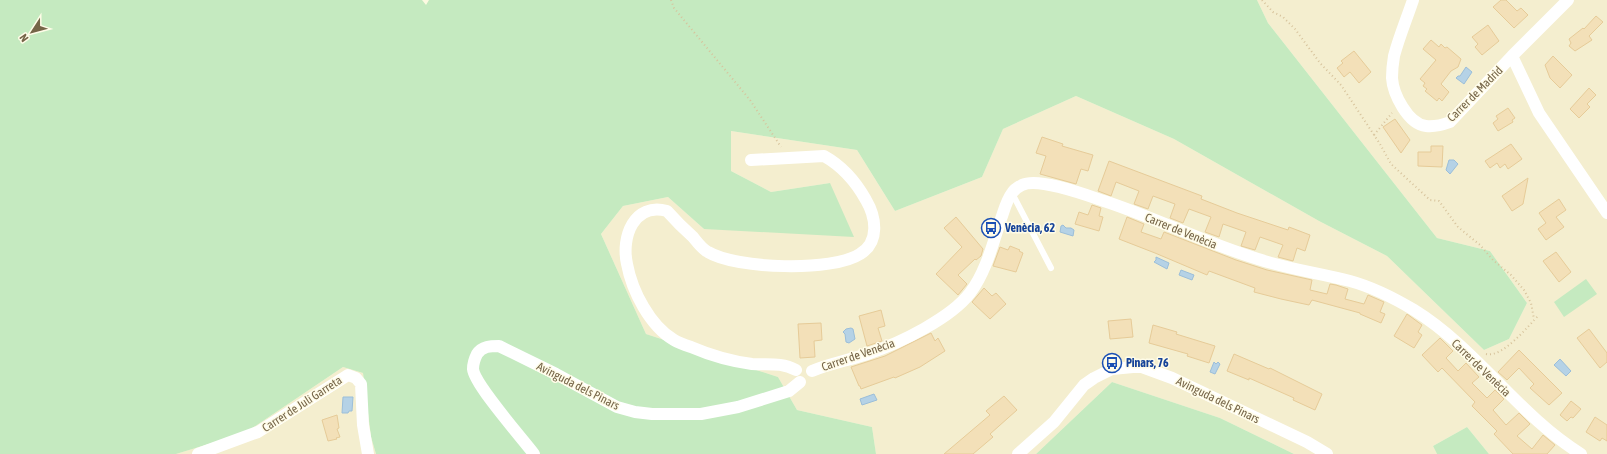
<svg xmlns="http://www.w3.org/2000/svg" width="1607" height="454" viewBox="0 0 1607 454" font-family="'Asap Condensed',sans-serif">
<rect width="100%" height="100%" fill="#fdfae1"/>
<path fill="#f4eecf" d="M1257,0H1607V454H1489L1467,427L1433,446L1437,454H1294L1220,418L1112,382L1036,454H876L872,427L797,410L778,377L646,334L601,234L623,206L668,197L704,229L830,183L771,192L731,171V131L857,150L895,211L982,177L1003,129L1076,96L1174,139L1319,221L1387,256L1484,350L1509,339L1527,303L1490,251L1437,238L1268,23Z
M343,367L363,373L371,437L376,454H176L245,433Z"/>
<path fill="#c5eac0" d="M0,0H422L426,5L429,0H1257L1268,23L1437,238L1490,251L1527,303L1509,339L1484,350L1387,256L1319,221L1174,139L1076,96L1003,129L982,177L895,211L857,150L731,131V171L771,192L830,183L854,237L704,229L668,197L623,206L601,234L646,334L778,377L797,410L872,427L876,454H376L371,437L363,373L343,367L245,433L176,454H0Z
M1586,279L1597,294L1564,317L1554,302Z
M1112,382L1220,418L1294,454H1036Z
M1467,427L1489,454H1437L1433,446Z"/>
<path fill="#b5d2e6" stroke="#9bbed9" d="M1466,67L1472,72L1464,84L1456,78L1458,76H1460Z
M1449,160H1454L1458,164L1450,174L1446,170Z
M1063,225L1066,228H1071L1074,230L1073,236L1060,232L1061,226Z
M1156,257L1169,263L1167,269L1154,262L1156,260Z
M1181,270L1194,275L1192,280L1179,275Z
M851,328L853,329L855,339L849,343L846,342L845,334L843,332L846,329Z
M1560,359L1571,371L1566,376L1554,365Z
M1214,362L1216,364L1218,362L1220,364L1215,374L1210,372Z
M874,394L877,400L862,405L860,399Z
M343,397H353L352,411H349L348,413H342Z"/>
<path fill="#f3e0b8" stroke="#e6cb98" d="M1501,0H1506L1517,11L1521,8L1528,15L1514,28L1493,7Z
M1596,16L1603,22L1589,36L1592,40L1575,51L1569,46L1571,43L1569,39L1583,28L1584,29Z
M1488,25L1499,41L1482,55L1475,47L1478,44L1472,37Z
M1431,40L1439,47L1441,44L1445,48L1447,47L1461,59L1458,67L1451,71L1441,84L1449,92L1442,101L1439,98L1437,101L1425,91L1427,89L1423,86L1425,83L1420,79L1436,60L1423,49Z
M1354,51L1371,72L1359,83L1350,72L1344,77L1337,68L1343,63L1341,61Z
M1553,56L1572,75L1560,88L1550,78L1545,65Z
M1589,88L1596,95L1587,104L1590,107L1579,118L1570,109Z
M1508,108L1515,118L1512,120L1513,122L1498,131L1493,123L1498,119L1496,116Z
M1395,119L1410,140L1401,153L1383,127Z
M1042,137L1063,144L1062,146L1093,155L1088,171L1081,169L1076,184L1040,174L1046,156L1036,153Z
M1511,144L1522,159L1508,169L1505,164L1500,168L1497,163L1490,168L1485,161Z
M1431,146H1443L1442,167L1418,166V152H1431Z
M1109,161L1202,196L1201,199L1237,213L1288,230L1289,227L1310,235L1305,251L1297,248L1293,261L1278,257L1283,245L1260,237L1255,250L1241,246L1246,232L1223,224L1219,237L1205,232L1211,217L1189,209L1183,223L1170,218L1175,204L1153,196L1148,209L1134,204L1139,191L1116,182L1111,196L1098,191Z
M1528,178L1523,204L1512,211L1502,196Z
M1559,199L1566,210L1556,217L1564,227L1546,240L1538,229L1546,223L1539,213Z
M1092,205L1101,208L1099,216L1103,217L1099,231L1075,224L1079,212L1088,215Z
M956,217L983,249L981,256L976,260L975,259L958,275L967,284L958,295L936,274L962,247L944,228Z
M1127,217L1144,224L1141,232L1161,239L1164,232L1236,260L1267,270L1312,280L1310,290L1327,294L1330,284L1336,285L1348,289L1345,299L1364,304L1368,295L1384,302L1380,312L1385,314L1381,323L1360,314V313L1312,300L1309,305L1281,299L1254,292L1255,288L1209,271L1207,275L1155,253L1119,239Z
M1010,246L1020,250L1019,251L1023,253L1016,272L993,266L1000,247L1008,250Z
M1556,252L1571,272L1559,282L1543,261Z
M984,288L992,296L996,293L1006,304L990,319L972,302Z
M881,310L885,326L878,328L882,341L867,346L859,316Z
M1407,314L1422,325L1418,332L1422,335L1414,348L1394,336Z
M1131,319L1133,337L1110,339L1108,321Z
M821,323L822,340L814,341L815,357L800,358L798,324Z
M1153,325L1177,332L1176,334L1215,346L1209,363L1187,356L1188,354L1149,343Z
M1589,329L1607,353V362L1600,368L1577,338Z
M931,333L935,341L938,338L945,351L920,367L895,378L894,377L861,389L860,386H859L851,367L885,356Z
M1440,338L1453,351L1446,358L1458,371L1466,363L1479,377L1472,383L1487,398L1495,390L1504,399L1493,410L1506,425L1519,413L1530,424L1517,436L1532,449L1543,435L1555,445L1547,454H1513L1494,434L1497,431L1472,406L1475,402L1442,368L1438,372L1422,355Z
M1519,350L1562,393L1549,405L1530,388L1534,384L1519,368L1507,380L1498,372Z
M1234,354L1269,369L1270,368L1322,394L1315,410L1293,400L1294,398L1249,378V380L1227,371Z
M1004,396L1017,410L990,434L993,437L973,454H944L990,415L986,411Z
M1571,401L1581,409L1573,418L1571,417L1567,421L1560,415Z
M337,415L339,428L337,429L340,437L336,438L337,439L328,441L322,420Z
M1595,417L1607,425V441L1602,438L1600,441L1586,432Z"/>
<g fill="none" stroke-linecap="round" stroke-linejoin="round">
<path stroke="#d7c39c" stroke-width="2" stroke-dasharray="1 3" stroke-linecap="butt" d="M671,0L674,8L750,100L781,147
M1262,0L1273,12L1283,17L1295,29L1320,63L1341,85L1380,144L1391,164L1430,200L1439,201L1458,227L1480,245L1493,260L1511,275L1524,290L1531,303L1534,319
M1374,135L1392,113
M1486,354C1503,358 1528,326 1539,315"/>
<path stroke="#fff" stroke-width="6" d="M1012,193L1051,268"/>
<path stroke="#fff" stroke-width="12" d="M1413,0C1407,18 1399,37 1394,56C1393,62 1392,71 1392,78C1393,94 1408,124 1426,126C1434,127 1442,125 1450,122L1512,56L1568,0
M1512,56L1539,113L1607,213
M751,160L824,156C842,166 856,182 866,200C876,217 880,242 860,254C833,272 736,269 708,252C702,249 697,242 693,237C684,229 675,220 667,211C634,202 621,237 627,264C632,291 650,326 674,340C679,343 685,345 691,347C712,356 729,361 752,364C768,365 781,362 796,370
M812,371C831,363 851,360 870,353C900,343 951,318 970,293C986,272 993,243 1001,219C1004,211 1006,201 1012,193C1014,190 1018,187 1022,185C1039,177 1086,195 1104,201C1156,218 1205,243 1258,259C1288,269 1319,273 1350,281C1372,287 1394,298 1414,310C1477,349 1518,415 1581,454
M198,454L258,432L348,375L356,378L361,384L363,425L368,454
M534,454C522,438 474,384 473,369C473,364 475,358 477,354C482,346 491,346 499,346L556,374L617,407L635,412L652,414H701L738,407L789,391L800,382
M1018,454L1054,422L1084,385L1094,378L1112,369L1133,367H1142L1172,378L1307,442L1327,454"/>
</g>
<defs>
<g id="bus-ring" transform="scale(1)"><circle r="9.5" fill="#fffce8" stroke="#1a4fb4" stroke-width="1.5"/><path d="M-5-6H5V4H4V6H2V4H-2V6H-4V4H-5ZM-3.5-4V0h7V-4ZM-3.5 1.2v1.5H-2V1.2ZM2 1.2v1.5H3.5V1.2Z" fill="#1a4fb4"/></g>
</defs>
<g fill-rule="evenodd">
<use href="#bus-ring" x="991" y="228"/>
<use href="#bus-ring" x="1112" y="363"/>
</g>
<g text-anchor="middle" stroke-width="3" stroke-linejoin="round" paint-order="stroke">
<g font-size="12" fill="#756447" stroke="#fffce8">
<text transform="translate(1475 94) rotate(-45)" y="4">Carrer de Madrid</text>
<text transform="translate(1181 231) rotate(22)" y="4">Carrer de Venècia</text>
<text transform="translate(858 355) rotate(-19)" y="4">Carrer de Venècia</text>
<text transform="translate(1481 368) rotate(44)" y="4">Carrer de Venècia</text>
<text transform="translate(578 386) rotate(27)" y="4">Avinguda dels Pinars</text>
<text transform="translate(1218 400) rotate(26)" y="4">Avinguda dels Pinars</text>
<text transform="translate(302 404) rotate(-33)" y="4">Carrer de Juli Garreta</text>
</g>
<g font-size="12" font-weight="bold" fill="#164399" stroke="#fffce8" text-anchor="start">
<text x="1005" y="232">Venècia, 62</text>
<text x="1126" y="367">Pinars, 76</text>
</g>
</g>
<g transform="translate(32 32) rotate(234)" stroke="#fffce8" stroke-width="3" paint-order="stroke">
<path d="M0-3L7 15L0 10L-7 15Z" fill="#756447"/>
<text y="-6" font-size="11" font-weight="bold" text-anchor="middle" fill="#756447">N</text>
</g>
</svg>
